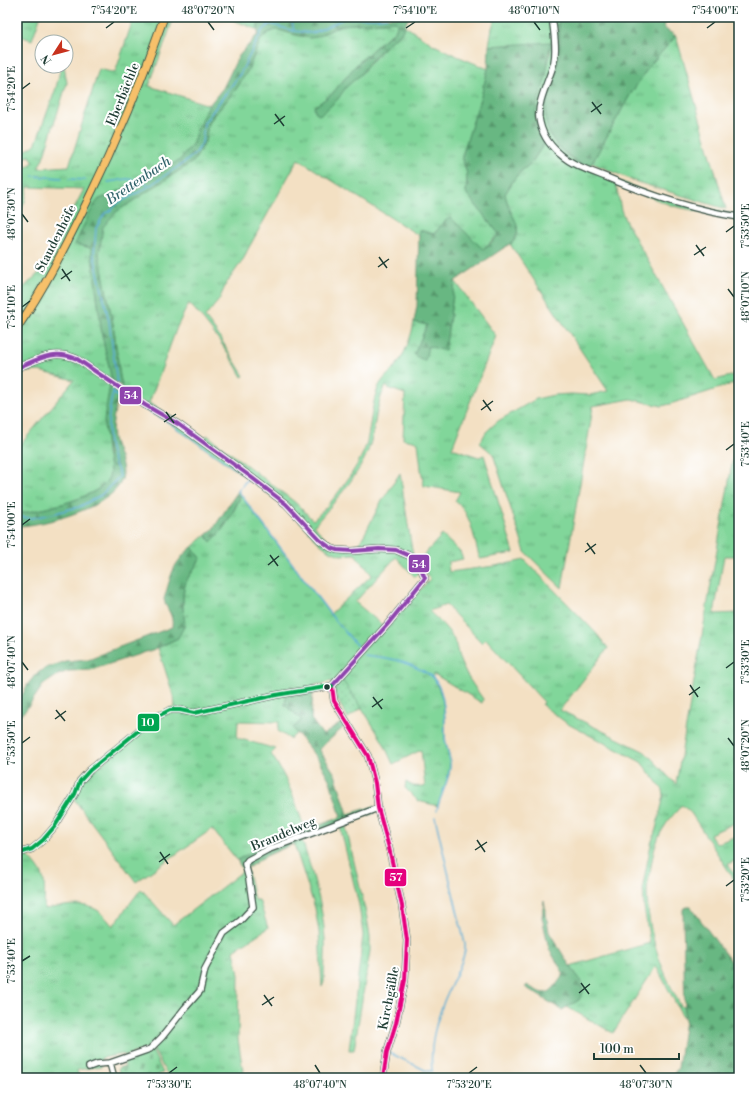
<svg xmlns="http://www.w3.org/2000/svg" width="756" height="1095" viewBox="0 0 756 1095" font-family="'Libre Bodoni',serif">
<defs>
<pattern id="grass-tufts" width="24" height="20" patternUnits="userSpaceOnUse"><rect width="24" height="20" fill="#81d69a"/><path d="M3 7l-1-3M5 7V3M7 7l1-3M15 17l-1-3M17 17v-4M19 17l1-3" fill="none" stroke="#69af7e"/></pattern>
<pattern id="forest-firs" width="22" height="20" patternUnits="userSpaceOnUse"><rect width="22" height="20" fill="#68b782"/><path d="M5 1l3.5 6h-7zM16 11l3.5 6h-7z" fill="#55966b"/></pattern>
<pattern id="cemetery-stones" width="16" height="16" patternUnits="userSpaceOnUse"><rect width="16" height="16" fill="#81d69a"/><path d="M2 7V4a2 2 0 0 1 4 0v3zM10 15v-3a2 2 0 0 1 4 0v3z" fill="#69af7e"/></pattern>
<pattern id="garden-dots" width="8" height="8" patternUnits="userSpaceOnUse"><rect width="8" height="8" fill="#81d69a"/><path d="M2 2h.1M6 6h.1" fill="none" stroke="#69af7e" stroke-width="1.8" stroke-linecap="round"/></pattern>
</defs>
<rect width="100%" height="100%" fill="#fff"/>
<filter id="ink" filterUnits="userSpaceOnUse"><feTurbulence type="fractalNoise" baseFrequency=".025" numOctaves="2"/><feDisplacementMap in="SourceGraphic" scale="8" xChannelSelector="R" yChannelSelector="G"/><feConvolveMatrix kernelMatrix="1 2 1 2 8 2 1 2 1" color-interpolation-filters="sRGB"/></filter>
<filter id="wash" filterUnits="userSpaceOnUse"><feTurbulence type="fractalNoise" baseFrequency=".012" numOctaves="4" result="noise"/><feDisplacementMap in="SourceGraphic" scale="16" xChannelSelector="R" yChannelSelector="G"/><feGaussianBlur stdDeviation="0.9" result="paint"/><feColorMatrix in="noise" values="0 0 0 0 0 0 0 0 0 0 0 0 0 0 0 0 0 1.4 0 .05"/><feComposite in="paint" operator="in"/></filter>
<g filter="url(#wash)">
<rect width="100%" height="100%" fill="#f3e0c3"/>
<path fill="url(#grass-tufts)" stroke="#508a67" d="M17,17H40L32,40L17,35Z
M134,17H174L149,86L209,105L201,120L195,135L193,143L180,161L109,196L99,199L76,244L91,248L102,335L112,379L110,385C108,407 104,431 107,453C108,460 112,470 109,477C100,499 39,510 17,514V449L74,380L39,371L27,372L23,368L17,370V294L42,270L84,189L28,187L25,201L17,220C17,216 16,211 18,207C21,197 29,181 17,174V168L23,169L34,162L30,156L17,159V152C25,151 31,149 36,143L56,88L61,66H64L67,83L43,158L38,168L69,166L99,69L115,73Z
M226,17H290L289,22C276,18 270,17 258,25V30Z
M496,17H558L560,56L546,107C544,125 549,138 562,151C574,163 592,170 607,176C632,186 657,196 682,203C701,208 720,211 739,215V220L673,206L616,184L621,210L625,220L715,380L739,374V382L670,404L662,406L631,399L593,406L590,426L562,588L525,552L493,454L480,443L486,432L498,421L536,399L554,395L571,394L590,395L608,391L510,244C524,235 515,221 510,210C508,205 506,199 505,194L517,175L532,162L545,142L539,133L535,113L550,55L551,43L489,46L492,28Z
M396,21L397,24L396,29L392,34L382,41L357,64L331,95L314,107L346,87L360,75L387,44L401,33L405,26L434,45L457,56L488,69L482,93L462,156L467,174L466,193L499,234L483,249L443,223L434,234L419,230L418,235L298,159L247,251L244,258L226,284L219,300L205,317L217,333L244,376L242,377C226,348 211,328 189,303L177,327L149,403L178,420L204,439L207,435L296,503L313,520C330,506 360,466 366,445C371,427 371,406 378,388C381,380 389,374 395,367C404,357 412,335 414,322L427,325L414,355L428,346L445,350L455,281L496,336L452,448L479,457L484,455L514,553L480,559C474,541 472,513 455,501L460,492L424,486L421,469L418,442L403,439L405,394L388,388L386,386C375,405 376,427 369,448C360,475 332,504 314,526C329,542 335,548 358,547L380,504L400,473L414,563L418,574L415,577L396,557L355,602L386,628L430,579C425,573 420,565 422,557L442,535L460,552L463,559L448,562L449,572L495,566L520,561L524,559L595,632L608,648L560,710L645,752C656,762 665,774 676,784L736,441L739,440V556H724L714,614L739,613V661H736L735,780H739V821L710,834L716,844L739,835V859L728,864L739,880V887L691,813L682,805C675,813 668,820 663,829C656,840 653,854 651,866C650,874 647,883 647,890C647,932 661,970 681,1006L684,1007V1019L656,966L613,1033L567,1007L579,1000L582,982L570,966L650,943L644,907L643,885L651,844L656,829L664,796L663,790L641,762L568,724L542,705L544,702L486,639L482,643L446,605L429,611C438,620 449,629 454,640C457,646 457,652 459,658C464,673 474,686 483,699L482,703L434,674L432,677L435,680L442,697L445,718V739L450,759L449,775L438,806L418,801L405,788L406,782L413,786L425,787L421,750L393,764L383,742L362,708L342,680L333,687L331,681L322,684H314L313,692L286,697L285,705L302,720L293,728L297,733L290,739L278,731L279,722L238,721L237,738L276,749L271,754C288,779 295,801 305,830L261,847L237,860L212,829L136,882L71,795L77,784L170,708L175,707L174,697L158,648L178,638L183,608V594L186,581L201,558L192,547L206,535L211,541C226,528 233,513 241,495L330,614L372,575L355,554L340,555L328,550L319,543L291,511L250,480L162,418L118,397V390L122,385L120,377L113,324L99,254L102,227L116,212L194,161L205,142L208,123L237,88L248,70L260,41L265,35L272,31L278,30L299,36L316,37L342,25Z
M676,36L726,209L637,182L592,163L630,95L650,65Z
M345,823L367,918L370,936V951L354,1050H349L363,935L359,905L340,826Z
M302,840C312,872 323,905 325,939C326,953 324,968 324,982L322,987L319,932L315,908L294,844Z
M24,852C47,875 45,878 44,909C62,907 84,900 100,912C105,916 109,922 113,926L141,889L173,925L247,868L254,900H259L268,928L234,950L239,975L238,1039L244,1078H169L151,1045L145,1049L125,1056L124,1054L101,1058L102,1066L77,1070L79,1078H59L58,1075L52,1073L41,1078H17V853Z"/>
<path fill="url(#forest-firs)" stroke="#447a5b" d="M292,17H311L313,18L328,17H409L401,33L387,44L369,63L360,75L346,87L338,99L323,113L318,115L315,111L314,107L331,95L357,64L382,41L392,34L396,29L397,24L396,21L342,25L316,37L310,38L278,30L272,31L265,35L260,41L248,70L237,88L208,123L205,142L194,161L116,212L103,227L99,254L113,324L120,377L122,385L121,386L112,381L102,335L91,248L75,244C80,235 92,203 100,199C102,197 106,197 109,196L180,160L193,143L195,135L201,120L209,105L223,88L238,57L258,34V25C272,16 279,19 294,23Z
M558,17H663L665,29L676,36L650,65L630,95L592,163L590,169C566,156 541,139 546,107C549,90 557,74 559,57C561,44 559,30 558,17Z
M551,42C548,54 548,65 546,76C539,105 527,113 545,142L532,162L517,175L505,194C506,199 508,205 510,210C516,222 521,228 514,241L455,281L445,351L428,346L425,361L414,355L427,325L414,322L417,306L419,230L434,234L443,223L450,217L483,249L493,241L499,234L466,193L467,174L462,156L482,93L488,69L489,46Z
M110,385L118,390C118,407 110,419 113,438C116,451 126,466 122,479C114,507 42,526 17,526V514C39,510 100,499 109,477C112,468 104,434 104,422C105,410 108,397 110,385Z
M238,491L241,495C233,513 226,528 211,542L206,535L213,529Z
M192,547L201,558L186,581L183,594V608L185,625L178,638L155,649L91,670L68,671L58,675L43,685L26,710L17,717V705L28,684L36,674L46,668L65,661L88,659L172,627C174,614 166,610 164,599C172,574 171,565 192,547Z
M313,692L311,719L323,735L344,721L345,726L319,749L335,774L348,814L374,806L375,813L302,840L266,856L243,871L237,860L261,847L341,817L330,781L319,761L293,728L302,720L285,705L286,696Z
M544,901L549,932L570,966L582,982L583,992L579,1000L562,1010L525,987L527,985C549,999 550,993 564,974L549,949L542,917Z
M687,907H691L739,973V1078H671L678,1068L685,1020L683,909Z"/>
<path fill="url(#cemetery-stones)" stroke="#508a67" d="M152,1050L163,1073L151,1078H120L118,1068L125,1066L123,1062Z"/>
<path fill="url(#garden-dots)" stroke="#508a67" d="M342,680L362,708L348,718L337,699L333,687Z"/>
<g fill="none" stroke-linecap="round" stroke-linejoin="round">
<path stroke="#59add5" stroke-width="1.5" d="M257,17L259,21L270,24
M291,17L294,31
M33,176L62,178
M69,179L86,180
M108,182L127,179L135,180L149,185
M117,383L109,321L94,255L96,228L105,213L110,211L118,203L143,190L185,162L196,153L202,143L204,123L240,74L262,31L270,24L294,31L313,33L345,18H378L387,17
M113,394L162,418L237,470
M246,477L248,478L238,491L330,614L357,646
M17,517L32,518L52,514L70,509L79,507L101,495L120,476C116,466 110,454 109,443C106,428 110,401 115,386
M364,655C388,658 400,659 423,671C427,673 432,675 435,680C445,694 445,716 445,733C444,744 451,755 450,766C449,782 440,795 437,810
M390,1053L427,1071H432C430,1045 434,1029 443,1004C448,989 467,958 465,944L435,817"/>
</g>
</g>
<g filter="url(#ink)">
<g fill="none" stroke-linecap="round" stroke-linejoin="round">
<g stroke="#3f5549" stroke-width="8">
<path id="minor" d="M552,17C554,32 557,48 554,62C550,79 537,101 539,118C541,132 549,145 560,154C572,165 590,171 606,177C649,195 693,210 739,217
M17,368C39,359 53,349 77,359L145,405L178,424L251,477L286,504L320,540L331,548L337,550L352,551L379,549L396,550L417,559L425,578L387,625L332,686
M332,686L334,701L368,756L375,783L378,808L389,848L402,906L407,940L405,980L396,1023L387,1052L383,1078
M17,854L32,849L43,840L55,826L75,794L80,781L90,770L154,718L170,710H180L194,713L276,695L332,686
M110,1063L114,1078
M89,1067L97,1064L110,1063L150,1049L162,1037L185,1008L200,991L205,969L224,933L240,921L253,907L249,879L245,864L248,860L267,850L378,808"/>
</g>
<g stroke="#3f5549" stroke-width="9">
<path id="major" d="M17,328C44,289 65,247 86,204C116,143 142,81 164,17"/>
</g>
<use href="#minor" stroke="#fff" stroke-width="5.5"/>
<use href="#major" stroke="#f6c06b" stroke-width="7"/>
<g stroke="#fff" stroke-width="7">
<path id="bus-1" d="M17,368C39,359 53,349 77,359L145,405L178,424L251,477L286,504L320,540L331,548L337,550L352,551L379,549L396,550L417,559L425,578L387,625L332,686"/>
</g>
<g stroke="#fff" stroke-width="7">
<path id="bus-2" d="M332,686L334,701L368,756L375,783L378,808L389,848L402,906L407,940L405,980L396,1023L387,1052L383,1078"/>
</g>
<g stroke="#fff" stroke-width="7">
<path id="bus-3" d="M17,854L32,849L43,840L55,826L75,794L80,781L90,770L154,718L170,710H180L194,713L276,695L332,686"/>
</g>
<use href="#bus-1" stroke="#8e44ad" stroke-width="4"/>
<use href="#bus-2" stroke="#e5007d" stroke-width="4"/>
<use href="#bus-3" stroke="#00a651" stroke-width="4"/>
</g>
</g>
<path fill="none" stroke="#1f3d34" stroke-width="1.5" d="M208,22L214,30M534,22L540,30M106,28L114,22M406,28L415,22M707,28L715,22M22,89L30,83M592,102L601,114M591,112L602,104M275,114L284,126M274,124L285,116M22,214L28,222M726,232L734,226M696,245L704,256M694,255L706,247M379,257L387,268M378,267L389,259M62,269L70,281M61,279L72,271M728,289L734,297M22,307L30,301M483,400L491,411M481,410L493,401M166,412L174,423M164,422L176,414M726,450L734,444M22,525L30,519M587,543L595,554M585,552L596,544M270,555L278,566M268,565L279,556M22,662L28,670M726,668L734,662M690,685L698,697M689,695L700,687M373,697L382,709M372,707L383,699M56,710L65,721M55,719L66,711M728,738L734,746M22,743L30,737M477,840L485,852M475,850L487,842M160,852L168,864M159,862L170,854M726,886L734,880M22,961L30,956M581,983L589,994M579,993L590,984M264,995L272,1006M262,1005L274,997M315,1065L320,1073M640,1065L646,1073M169,1073L177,1067M469,1073L477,1067"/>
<circle fill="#1f3d34" stroke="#fff" stroke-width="1.5" cx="327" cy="687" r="3.5"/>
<g text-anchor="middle" stroke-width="4" stroke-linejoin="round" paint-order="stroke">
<g font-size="13" fill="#1f3d34" stroke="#fff">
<text transform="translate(122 94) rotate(-68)" y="5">Eberbächle</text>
<text transform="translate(55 238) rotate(-63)" y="5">Staudenhöfe</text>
<text transform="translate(283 833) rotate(-23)" y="5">Brandelweg</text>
<text transform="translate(388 998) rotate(-79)" y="5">Kirchgäßle</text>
</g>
<g font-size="14" font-style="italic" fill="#33646c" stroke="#fff">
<text transform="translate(138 180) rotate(-34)" y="5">Brettenbach</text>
</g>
</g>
<g stroke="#fff" stroke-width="1.5">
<rect x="119" y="386" width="23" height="19" rx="4" fill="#8e44ad"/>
<rect x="408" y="554" width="22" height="19" rx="4" fill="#8e44ad"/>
<rect x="137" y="713" width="23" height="19" rx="4" fill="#00a651"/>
<rect x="384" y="868" width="23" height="19" rx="4" fill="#e5007d"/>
</g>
<g font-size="11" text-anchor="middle" font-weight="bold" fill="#fff">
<text x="131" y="399">54</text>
<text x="419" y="568">54</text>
<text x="148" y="726">10</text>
<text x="396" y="881">57</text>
</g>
<rect width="756" height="1095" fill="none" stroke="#fff" stroke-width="44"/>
<g transform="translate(54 54) rotate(234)"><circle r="19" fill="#ffffff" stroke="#a5b1ae"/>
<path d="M0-3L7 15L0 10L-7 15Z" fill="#c8321e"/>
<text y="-6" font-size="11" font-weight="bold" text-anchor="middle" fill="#1f3d34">N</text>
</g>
<path d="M594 1053v6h85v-6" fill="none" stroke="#1f3d34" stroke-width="2"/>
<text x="600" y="1053" font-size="12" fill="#1f3d34" stroke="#ffffff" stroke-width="3" paint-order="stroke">100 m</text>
<rect x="22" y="22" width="712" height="1051" fill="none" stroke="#1f3d34" stroke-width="1.5"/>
<g font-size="10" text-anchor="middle" fill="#1f3d34">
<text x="114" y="14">7°54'20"E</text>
<text x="208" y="14">48°07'20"N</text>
<text x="415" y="14">7°54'10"E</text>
<text x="534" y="14">48°07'10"N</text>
<text x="715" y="14">7°54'00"E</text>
<text transform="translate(11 89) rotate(-90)" y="4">7°54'20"E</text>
<text transform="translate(11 214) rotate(-90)" y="4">48°07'30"N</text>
<text transform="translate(745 226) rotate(-90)" y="4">7°53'50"E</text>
<text transform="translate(745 297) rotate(-90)" y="4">48°07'10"N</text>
<text transform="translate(11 307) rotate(-90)" y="4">7°54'10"E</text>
<text transform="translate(745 444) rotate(-90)" y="4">7°53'40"E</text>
<text transform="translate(11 525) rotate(-90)" y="4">7°54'00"E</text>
<text transform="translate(745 662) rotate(-90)" y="4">7°53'30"E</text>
<text transform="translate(11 662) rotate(-90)" y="4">48°07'40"N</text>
<text transform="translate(11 743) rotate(-90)" y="4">7°53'50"E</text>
<text transform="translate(745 746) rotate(-90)" y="4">48°07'20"N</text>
<text transform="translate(745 880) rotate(-90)" y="4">7°53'20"E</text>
<text transform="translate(11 961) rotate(-90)" y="4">7°53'40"E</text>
<text x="169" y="1088">7°53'30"E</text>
<text x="320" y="1088">48°07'40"N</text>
<text x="469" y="1088">7°53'20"E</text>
<text x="646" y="1088">48°07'30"N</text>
</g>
</svg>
